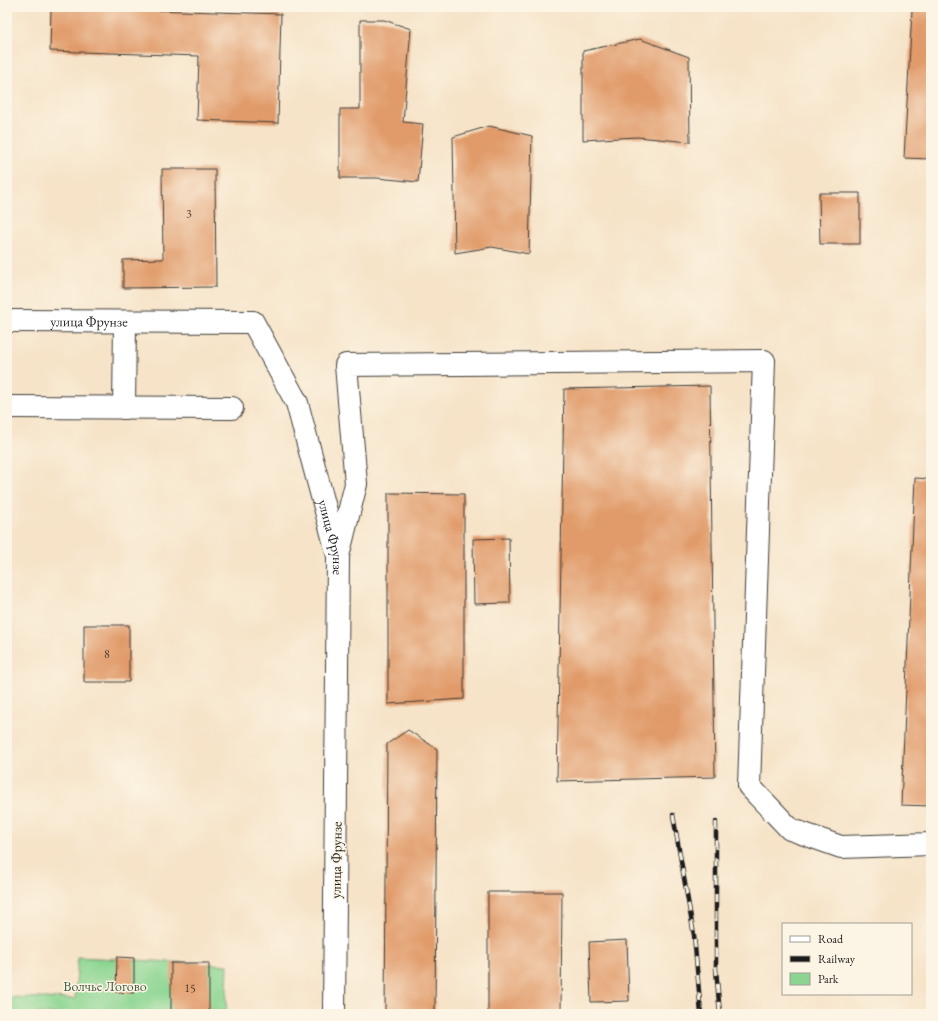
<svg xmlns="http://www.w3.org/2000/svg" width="938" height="1021" viewBox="0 0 938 1021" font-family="'EB Garamond',serif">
<rect width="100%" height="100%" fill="#fcf5e5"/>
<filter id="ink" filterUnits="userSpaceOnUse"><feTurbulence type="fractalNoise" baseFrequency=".025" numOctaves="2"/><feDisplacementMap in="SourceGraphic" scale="8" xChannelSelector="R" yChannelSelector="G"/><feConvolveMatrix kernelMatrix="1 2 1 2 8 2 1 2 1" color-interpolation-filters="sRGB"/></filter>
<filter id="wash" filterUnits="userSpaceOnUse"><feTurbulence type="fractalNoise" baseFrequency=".012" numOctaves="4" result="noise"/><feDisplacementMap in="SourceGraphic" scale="16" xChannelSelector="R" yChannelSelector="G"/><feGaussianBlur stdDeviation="0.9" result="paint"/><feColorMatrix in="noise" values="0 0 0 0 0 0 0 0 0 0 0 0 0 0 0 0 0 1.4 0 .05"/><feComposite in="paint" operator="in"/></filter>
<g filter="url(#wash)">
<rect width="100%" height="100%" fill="#f6e3c8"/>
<path fill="#8bd591" stroke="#547856" d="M78,957L228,965L226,1014H7V997L75,999Z"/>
<g id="blocks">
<path fill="#e19b6a" d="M51,7L281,14L278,123L197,120L199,56L50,51Z
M912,10L931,11V159L904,158Z
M360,20H384L411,29L403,122L423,124L418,182L377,178H340V109H360Z
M7,26H8L10,95H7Z
M640,39L689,57L690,142L637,137L583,140V51Z
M489,126L532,136L529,254L492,247L455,253L453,137Z
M162,169H215L216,287L123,288V260L163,259Z
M819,193H860V244H820Z
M710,386L715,777L557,781L564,389Z
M915,478L931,479V806L901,805Z
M388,493L464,494V699L388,704Z
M509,538L510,603L474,604L473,539Z
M84,625H129V682H84Z
M408,730L437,749L435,1014H385L387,744Z
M488,892H562L561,1014H488Z
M627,940L629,1001L591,1002L589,942Z
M117,957L134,958V993L116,992Z
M171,963H209V1014H171Z"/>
</g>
</g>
<g filter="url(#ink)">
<use href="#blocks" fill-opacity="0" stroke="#3d3a36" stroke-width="1"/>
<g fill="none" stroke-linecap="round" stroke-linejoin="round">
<g stroke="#3d3a36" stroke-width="24">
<g id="minor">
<path id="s1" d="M7,321L253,322L297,403L338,556L334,1014"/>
<path d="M7,407L232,408"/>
<path d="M124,408L125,322"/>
<path d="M338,556L356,484L346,365L764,361L749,786L790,829L841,847L931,844"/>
</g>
</g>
<use href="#minor" stroke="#fff" stroke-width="22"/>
<g stroke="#1c1c1c" stroke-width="4.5">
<path id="rail" d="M673,815L694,935L701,1014
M716,822V969L720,1014"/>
</g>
<use href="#rail" stroke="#fcf5e5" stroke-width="3" stroke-dasharray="9" stroke-linecap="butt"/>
</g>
</g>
<g text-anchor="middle" stroke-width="3" stroke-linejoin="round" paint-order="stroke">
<g font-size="12" fill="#4d3c30">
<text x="189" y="218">3</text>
<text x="107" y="658">8</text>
<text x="190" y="992">15</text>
</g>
<g font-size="14" fill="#1c1c1c" stroke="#fcf5e5">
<text dy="5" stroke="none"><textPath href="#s1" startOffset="82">улица Фрунзе</textPath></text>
<text dy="5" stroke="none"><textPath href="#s1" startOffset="477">улица Фрунзе</textPath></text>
<text transform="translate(336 860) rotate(-89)" y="5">улица Фрунзе</text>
</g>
<g font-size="14" fill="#435d45" stroke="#fcf5e5">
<text x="105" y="991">Волчье Логово</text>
</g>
</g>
<rect width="938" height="1021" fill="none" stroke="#fcf5e5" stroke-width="24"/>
<rect x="782" y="923" width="130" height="72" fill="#fcf5e5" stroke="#a29e95"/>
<rect x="790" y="936" width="20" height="6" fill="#ffffff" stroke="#a29e95"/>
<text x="818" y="943" font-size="12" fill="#1c1c1c">Road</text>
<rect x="790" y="956" width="20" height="6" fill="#1c1c1c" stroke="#a29e95"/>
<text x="818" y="963" font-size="12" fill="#1c1c1c">Railway</text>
<rect x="790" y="973" width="20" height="12" fill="#8bd591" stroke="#a29e95"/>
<text x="818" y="983" font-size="12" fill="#1c1c1c">Park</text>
</svg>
